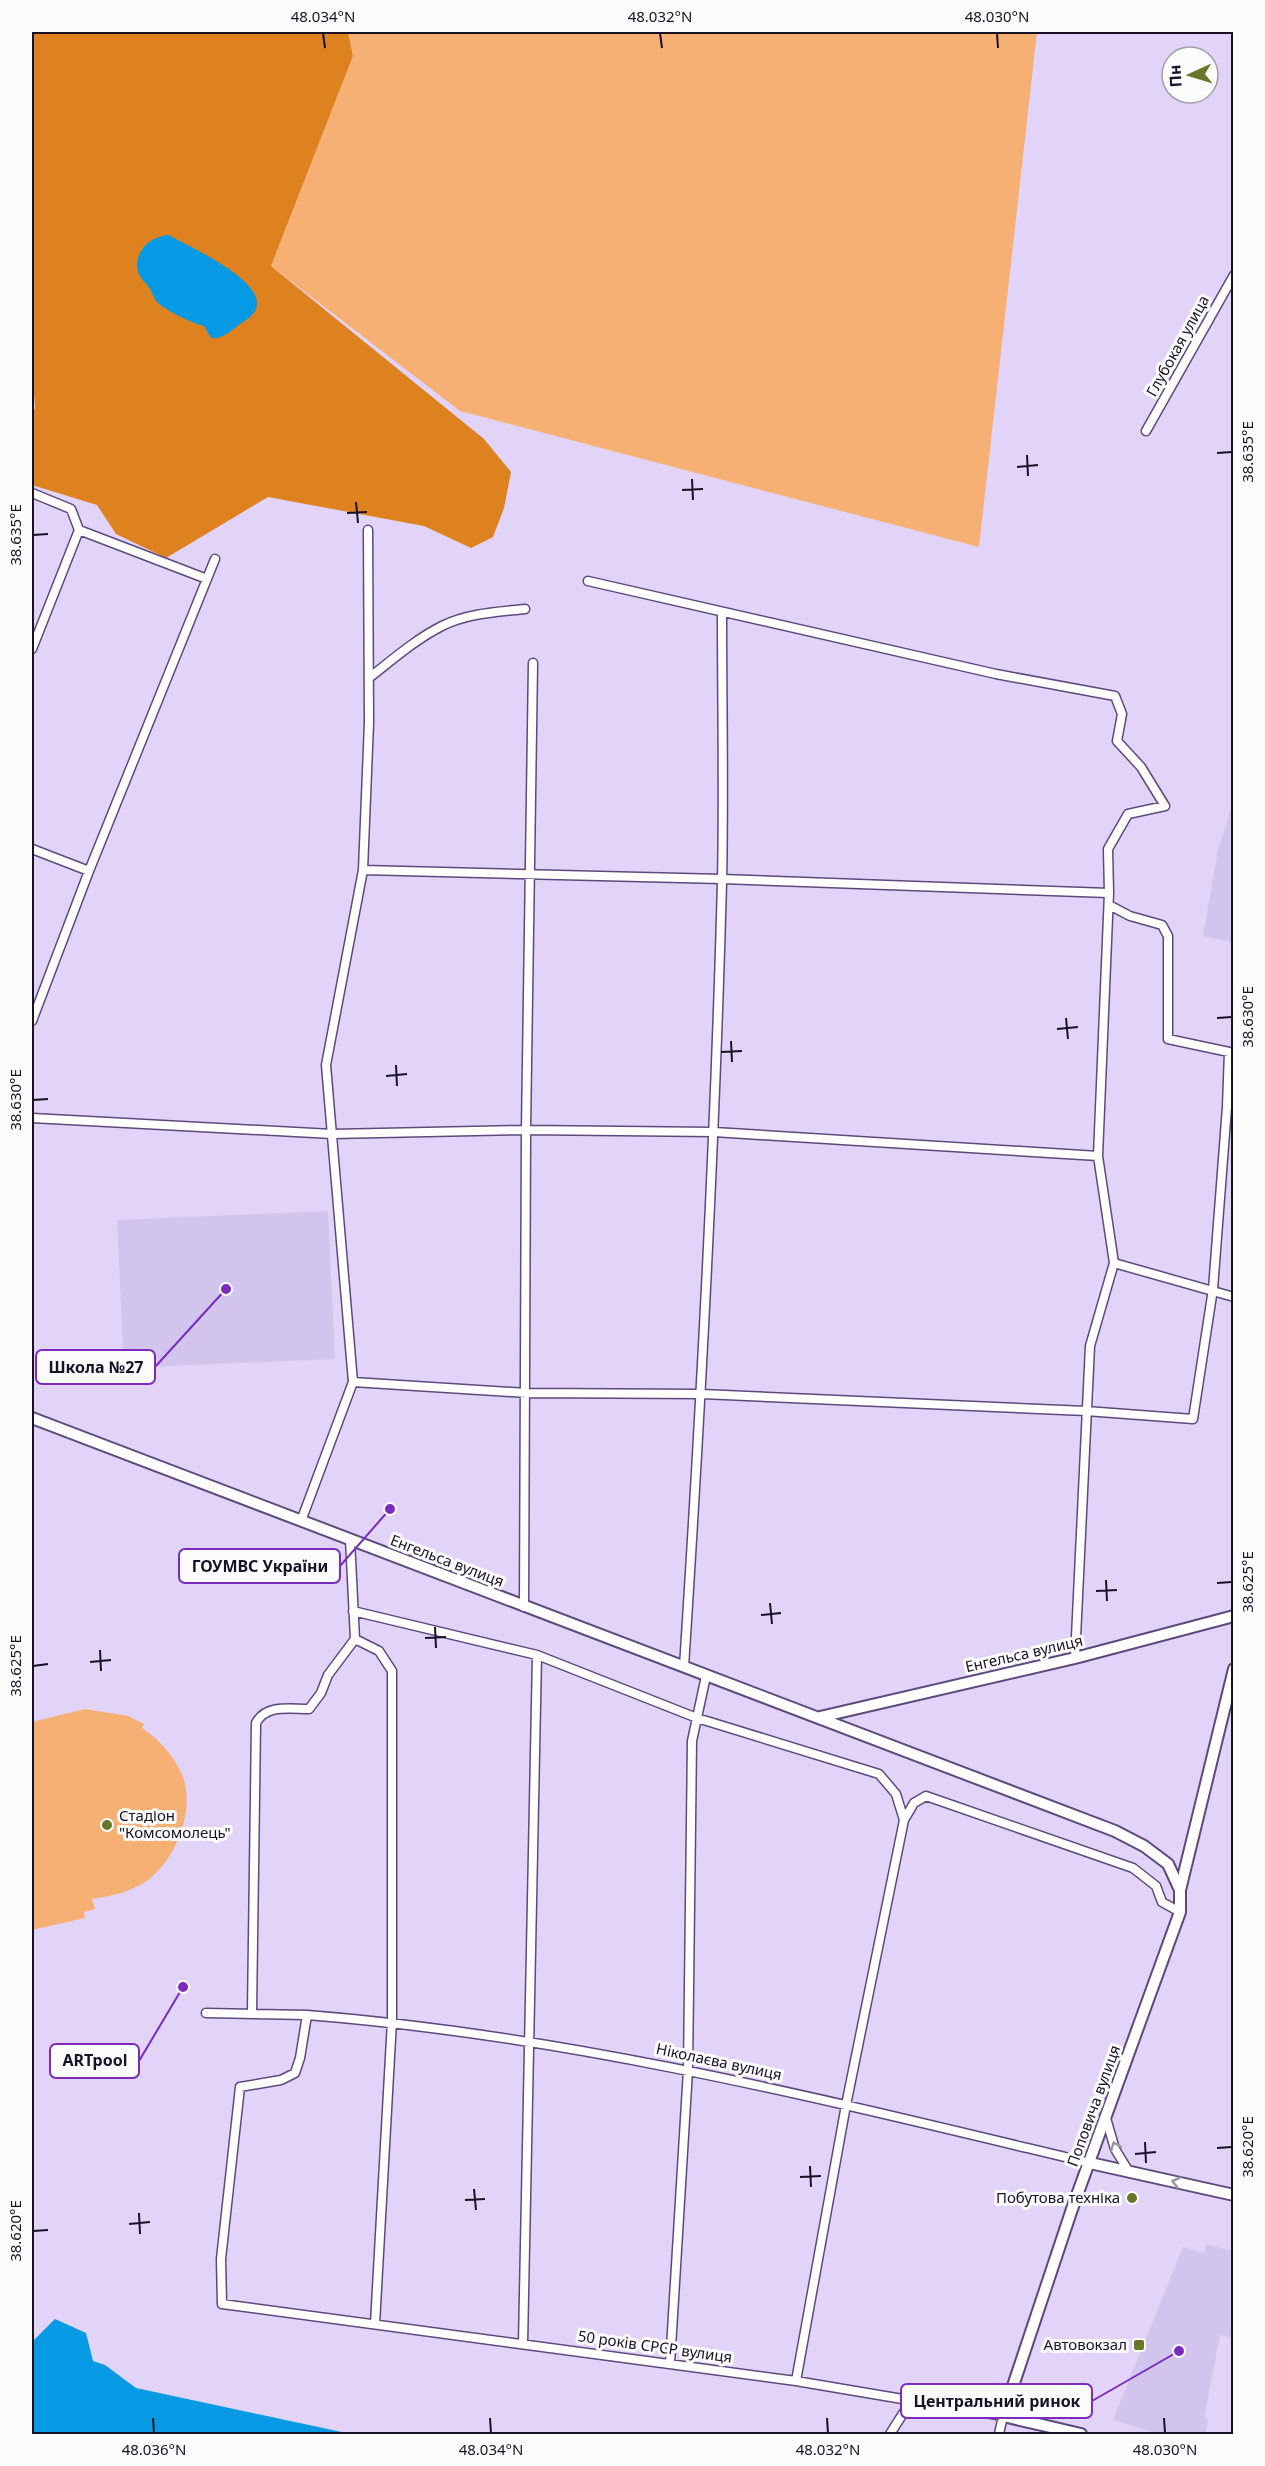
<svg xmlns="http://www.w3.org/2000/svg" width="1265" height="2466" viewBox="0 0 1265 2466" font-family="'Noto Sans',sans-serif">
<rect width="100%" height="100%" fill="#e1d4f8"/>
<path fill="#d2c5ed" d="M1233,802L1234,942H1233L1203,936L1218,850Z
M328,1211L335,1359L124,1368L117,1220Z
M1206,2244L1232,2251L1233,2246L1234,2338L1220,2335L1204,2418L1208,2420L1206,2434H1160L1113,2420L1183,2247L1204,2253Z"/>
<path fill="#f6b074" d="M348,32H1037L979,547L460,411L271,266L353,56Z
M85,1709L128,1716L144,1724L142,1728C159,1739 175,1757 183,1777C195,1811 176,1859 148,1880C131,1892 112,1896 92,1899L95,1909L84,1912L85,1918L32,1930V1722Z"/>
<path fill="#de821f" d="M32,32H348L353,56L271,266L484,439L511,472L504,508L493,537L471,548L424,526L268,497L166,558L116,534L97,505L32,485V414L35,408L34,393L32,391Z"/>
<path fill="#059ae3" d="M169,235C188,247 295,292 243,322C232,329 224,340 211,338L204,326C192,323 167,311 158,303C154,299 152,292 149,287C145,282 140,278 138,272C133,252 150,236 169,235Z
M55,2319L86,2333L93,2361L105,2365L136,2388L351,2434H32V2342Z"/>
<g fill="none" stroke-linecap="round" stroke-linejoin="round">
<g stroke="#5d497d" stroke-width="11">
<path id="minor" d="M1146,431L1234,275
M32,493L71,509L79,530L32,649
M79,530L207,579
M588,581L996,674L1115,696L1122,714L1117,741L1141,767L1165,806L1128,814L1108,849L1109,893L1098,1156L1114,1263L1234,1297
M369,678C392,660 416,639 442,626C468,613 498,612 525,609
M32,849L89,871
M363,870L722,879L1109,893
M32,1021L89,871L215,559
M32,1118L332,1134L526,1130L714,1132L1098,1156
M353,1382L526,1393L702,1394L1086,1411L1193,1419L1213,1289L1227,1107L1229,1052L1168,1039V936L1162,925L1130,916L1109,905
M301,1521L353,1382L326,1065L363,870L369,723L368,530
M524,1607L526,1130L533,663
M353,1611L537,1655L697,1718L879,1774L896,1794L904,1820
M355,1639L379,1651L392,1671V2021L375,2324
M1075,1658L1090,1346L1114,1263
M684,1667C701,1405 715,1144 722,882C724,792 722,702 722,612
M252,2012L256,1723C266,1704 290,1709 309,1709L321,1693L328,1675L355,1639L350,1539
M206,2013L307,2015
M1106,2118L1115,2149L1129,2172
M523,2344L537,1655
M670,2364L688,2070L692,1741L706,1676
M796,2381L846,2105L904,1820L914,1803L926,1796L1133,1868L1156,1886L1162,1902L1180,1912
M890,2434L911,2401
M999,2434L1003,2416L796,2381L222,2304L221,2259L240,2087L281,2080L295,2073L300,2058L307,2015C574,2036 830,2101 1090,2163"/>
</g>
<g stroke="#5d497d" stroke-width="14">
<path id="tertiary" d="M32,1418L1115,1831L1144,1846L1168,1864L1180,1890
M820,1717L1075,1658L1234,1616
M1090,2163L1234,2195
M1081,2434L1003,2416L1072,2209L1180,1912V1890L1234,1669"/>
</g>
<use href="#minor" stroke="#fff" stroke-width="8"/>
<use href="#tertiary" stroke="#fff" stroke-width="10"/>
</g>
<defs><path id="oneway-chevron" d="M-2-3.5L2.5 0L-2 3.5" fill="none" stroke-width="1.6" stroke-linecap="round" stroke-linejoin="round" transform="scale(1.5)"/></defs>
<g stroke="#98949d">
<use href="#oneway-chevron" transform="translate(1115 2146) rotate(-112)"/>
<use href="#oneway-chevron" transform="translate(1176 2182) rotate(-167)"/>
</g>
<path fill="none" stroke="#191126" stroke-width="2" d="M323,33L325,48M660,33L662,48M997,33L998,48M1217,453L1232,452M1027,455L1028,476M1017,467L1038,465M692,479L693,500M682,490L703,489M356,502L358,523M347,513L367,512M33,535L48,534M1066,1018L1068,1039M1217,1018L1232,1017M1057,1029L1078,1027M731,1041L732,1062M721,1052L742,1051M396,1065L397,1086M386,1076L407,1074M33,1100L48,1099M1106,1580L1107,1601M1217,1583L1232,1582M1096,1591L1117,1590M770,1603L772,1624M761,1615L781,1613M435,1627L436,1648M425,1638L446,1637M100,1650L101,1671M90,1662L111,1660M33,1666L48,1664M1145,2142L1146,2163M1217,2148L1232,2147M1135,2154L1156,2152M810,2166L811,2187M800,2177L821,2176M474,2189L476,2210M465,2200L485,2199M139,2213L140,2234M129,2224L150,2222M33,2231L48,2230M153,2418L154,2433M490,2418L491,2433M827,2418L828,2433M1164,2418L1165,2433"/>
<g fill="#667827" stroke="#fcfcfc" stroke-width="2">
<circle cx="107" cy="1825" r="6"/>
<circle cx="1132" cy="2198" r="6"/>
<rect x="1133" y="2339" width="12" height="12" rx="3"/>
</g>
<g text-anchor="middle" stroke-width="6" stroke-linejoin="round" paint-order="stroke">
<g font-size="15" fill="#191126" stroke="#fcfcfc">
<text transform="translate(1178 346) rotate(-61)" y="5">Глубокая улица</text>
<text transform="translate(447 1561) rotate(21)" y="5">Енгельса вулиця</text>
<text transform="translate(1024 1654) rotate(-13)" y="5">Енгельса вулиця</text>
<text transform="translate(719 2062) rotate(12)" y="5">Ніколаєва вулиця</text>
<text transform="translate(1094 2106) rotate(-70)" y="5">Поповича вулиця</text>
<text transform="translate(655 2347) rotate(8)" y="5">50 років СРСР вулиця</text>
</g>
<g font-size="15" fill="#191126" stroke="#fcfcfc" text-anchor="end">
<text x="119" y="1821" text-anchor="start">Стадіон<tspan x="119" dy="17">"Комсомолець"</tspan></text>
<text x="1120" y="2203">Побутова техніка</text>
<text x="1127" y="2350">Автовокзал</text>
</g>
</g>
<path fill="none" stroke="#7b2cbf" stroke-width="2" d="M226 1289L155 1367M390 1509L340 1566M183 1987L139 2061M1179 2351L1092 2401"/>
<g fill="#7b2cbf" stroke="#fcfcfc" stroke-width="2">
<circle cx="226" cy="1289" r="6"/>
<circle cx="390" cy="1509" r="6"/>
<circle cx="183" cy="1987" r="6"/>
<circle cx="1179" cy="2351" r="6"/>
</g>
<g fill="#fcfcfc" stroke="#7b2cbf" stroke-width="2">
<rect x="36" y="1350" width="119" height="34" rx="6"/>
<rect x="179" y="1549" width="161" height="34" rx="6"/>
<rect x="50" y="2044" width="89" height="34" rx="6"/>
<rect x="901" y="2384" width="191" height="34" rx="6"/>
</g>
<g font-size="16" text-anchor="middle" font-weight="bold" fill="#191126">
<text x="96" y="1373">Школа №27</text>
<text x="260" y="1572">ГОУМВС України</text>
<text x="95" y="2066">ARTpool</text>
<text x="997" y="2407">Центральний ринок</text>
</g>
<rect width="1265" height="2466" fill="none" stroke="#fcfcfc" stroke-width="66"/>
<g transform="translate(1190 75) rotate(266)"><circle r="28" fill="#fcfcfc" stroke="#a19ea6" stroke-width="1.5"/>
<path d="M0-4.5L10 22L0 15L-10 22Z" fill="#667827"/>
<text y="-9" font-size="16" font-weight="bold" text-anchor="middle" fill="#191126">Пн</text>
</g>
<rect x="33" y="33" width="1199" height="2400" fill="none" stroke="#191126" stroke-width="2"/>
<g font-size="15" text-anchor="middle" fill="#191126">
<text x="323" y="22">48.034°N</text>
<text x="660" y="22">48.032°N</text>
<text x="997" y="22">48.030°N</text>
<text transform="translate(1248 452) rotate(-90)" y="5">38.635°E</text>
<text transform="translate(16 535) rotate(-90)" y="5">38.635°E</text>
<text transform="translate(1248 1017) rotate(-90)" y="5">38.630°E</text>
<text transform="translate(16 1100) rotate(-90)" y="5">38.630°E</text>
<text transform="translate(1248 1582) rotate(-90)" y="5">38.625°E</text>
<text transform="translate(16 1666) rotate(-90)" y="5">38.625°E</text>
<text transform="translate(1248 2147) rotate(-90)" y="5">38.620°E</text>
<text transform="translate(16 2231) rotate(-90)" y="5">38.620°E</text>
<text x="154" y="2455">48.036°N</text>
<text x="491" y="2455">48.034°N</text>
<text x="828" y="2455">48.032°N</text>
<text x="1165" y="2455">48.030°N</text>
</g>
</svg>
